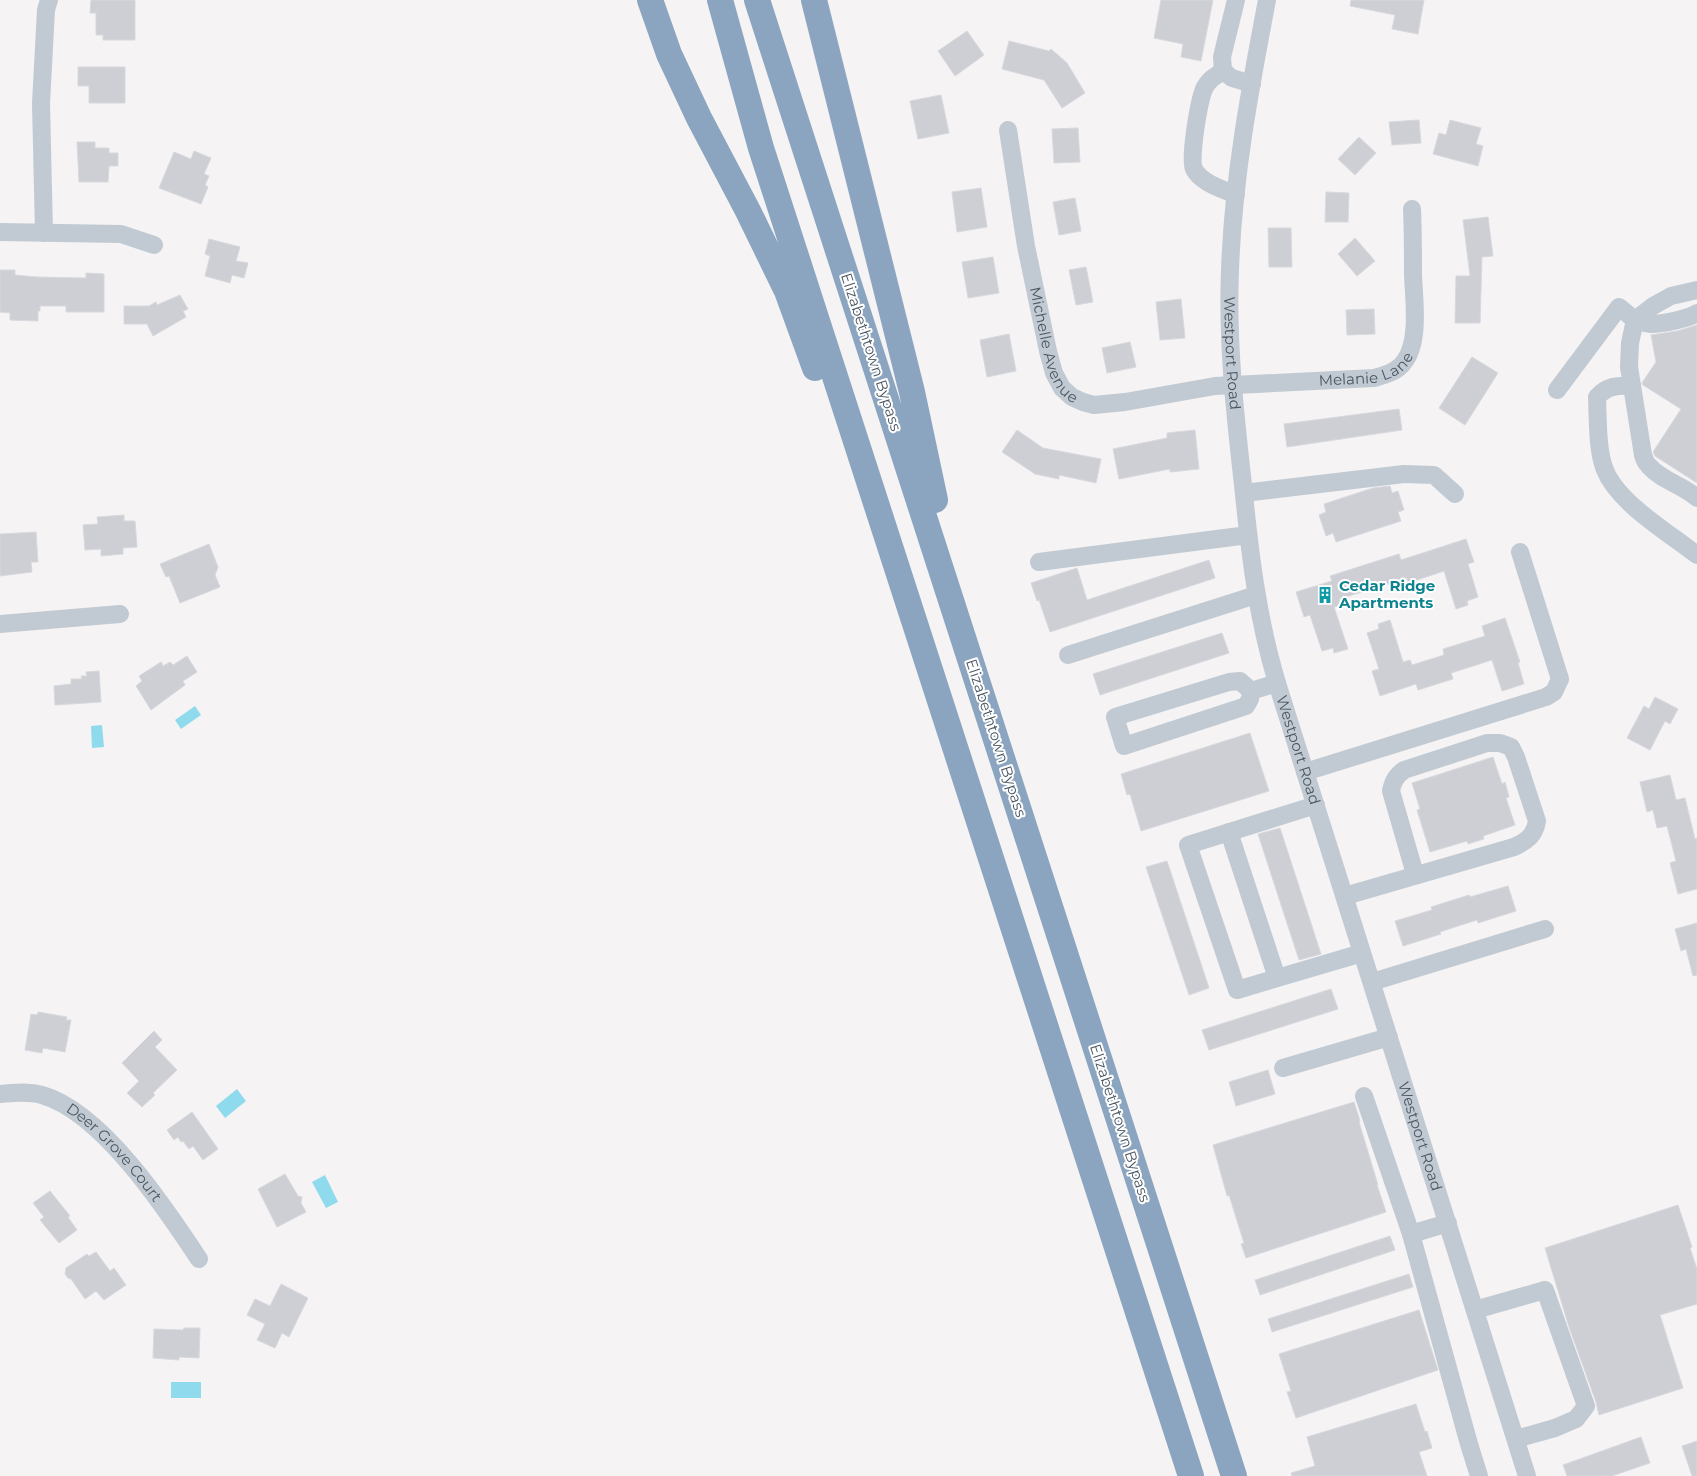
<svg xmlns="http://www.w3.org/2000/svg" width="1697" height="1476" viewBox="0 0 1697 1476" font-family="Montserrat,sans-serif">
<rect width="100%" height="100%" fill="#f5f3f3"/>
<path fill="#90daee" d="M195,706L201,715L181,729L175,720Z
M102,725L104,747L92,748L91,726Z
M237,1089L246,1101L225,1118L216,1106Z
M325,1175L338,1202L326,1208L312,1182Z
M171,1382H201V1398H171Z"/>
<path fill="#cdcfd5" stroke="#d7d9de" d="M91,0H135V40H103V35H96V13H90Z
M1161,0H1213L1201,61L1181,57L1183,44L1154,38Z
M1351,0H1424L1418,34L1392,29L1395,15L1350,6Z
M967,31L984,55L955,76L938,51Z
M1009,41L1049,51L1051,49L1067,63L1085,93L1062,108L1044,80L1002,69Z
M78,67H125V103H89V86H78Z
M941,95L949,133L918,139L910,101Z
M1419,120L1421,143L1392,145L1389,122Z
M1450,120L1481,128L1476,144L1483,146L1478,166L1433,154L1439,133L1446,135Z
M1078,128L1080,162L1054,163L1052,129Z
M1359,137L1376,153L1355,175L1338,159Z
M77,142H95V148H109V153H118V166H109L108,182H79Z
M194,151L211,158L204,174L209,176L205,185L208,187L201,204L159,188L174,152L191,159Z
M981,188L987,227L957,232L952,192Z
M1326,192L1349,193L1348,222H1325Z
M1075,198L1081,231L1059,235L1053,202Z
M1488,217L1493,256L1482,257L1480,323H1455L1456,276H1470L1463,220Z
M1268,228H1291L1292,267H1269Z
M1355,238L1375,261L1357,276L1338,254Z
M209,239L240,247L236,261L248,263L244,278L232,275L230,283L205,276L210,256L205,254Z
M993,257L999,293L968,298L962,262Z
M1086,267L1093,302L1076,305L1069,270Z
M0,270H15V275L37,277L86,278V273L104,274V312H66V306H40V311H38V321L10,320V313L0,312Z
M180,295L188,309L183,311L186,317L153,336L147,324H124V306H149L156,302L157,305Z
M1181,299L1185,338L1160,340L1156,302Z
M1374,309L1375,334L1347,335L1346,310Z
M1697,325V483L1655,456L1653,452L1681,409L1643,385L1642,383L1656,362L1651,335L1677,331Z
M1009,334L1016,371L987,377L980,340Z
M1130,342L1136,367L1107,373L1102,348Z
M1472,357L1498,373L1465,425L1439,408Z
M1399,409L1402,430L1287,447L1284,424Z
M1017,430L1043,448L1101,459L1096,483L1059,475V479L1035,474L1002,452Z
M1195,430L1199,469L1170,472V469L1119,479L1113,449L1167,438V433Z
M1390,486L1392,493L1398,491L1404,510L1398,512L1401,521L1336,542L1333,533L1326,536L1319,515L1326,512L1324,504L1373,488Z
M124,515V521H135L137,547L123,548V554L101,556V549L85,550L83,525L98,524L97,517Z
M36,532L38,562H31L32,572L0,576V534Z
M1466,539L1474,562L1468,564L1478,597L1467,601L1468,605L1456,609L1444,571L1408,583L1407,578L1339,599L1341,605L1334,607L1348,649L1334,653L1333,648L1322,651L1310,615L1304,617L1296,592L1332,581L1330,576L1399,554L1401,560Z
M209,544L218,567L215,575L220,587L180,603L169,576L166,577L160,564Z
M1209,560L1215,578L1050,632L1039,600L1037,601L1031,583L1077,568L1087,600Z
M1505,618L1520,662L1518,663L1524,684L1502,691L1492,660L1451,673L1453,679L1418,690L1416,684L1380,696L1372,671L1379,669L1367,633L1379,629L1378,624L1390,620L1403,662L1410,660L1412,665L1444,655L1443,649L1485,636L1482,626Z
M1222,633L1229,653L1100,695L1093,674Z
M187,656L197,672L183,681L185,685L151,710L136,686L142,681L139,676L161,662L163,666L170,662L173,665Z
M99,671L101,702L55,705L54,686L71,684V679H82L81,676H87L86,672Z
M1655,697L1678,709L1670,724L1665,721L1650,750L1627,738L1644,706L1649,709Z
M1250,733L1269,791L1141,831L1130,794L1127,795L1121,774Z
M1493,757L1502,784L1505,782L1509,797L1506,798L1515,825L1483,836L1484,839L1468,844L1467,841L1430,852L1417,810L1420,809L1412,783Z
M1670,775L1676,800L1685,798L1695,839L1697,838V889L1678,894L1670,863L1676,861L1667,826L1657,828L1653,810L1647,812L1640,782Z
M1280,828L1321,954L1299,960L1258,834Z
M1167,861L1209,988L1189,995L1146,867Z
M1508,886L1516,911L1478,923L1477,920L1458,926L1440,932L1441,934L1403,946L1395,921L1432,910L1431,907L1469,895L1470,897Z
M1697,923V975L1693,976L1686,949L1681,951L1675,929Z
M1331,989L1338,1009L1209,1050L1202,1030Z
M38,1012L67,1017L66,1020H71L65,1052L43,1048L42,1053L25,1050L31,1014L37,1015Z
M154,1031L162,1040L155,1047L177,1070L153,1093L155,1095L142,1107L127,1093L139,1081L122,1063Z
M1268,1070L1275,1094L1236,1106L1229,1082Z
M1354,1102L1360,1121L1359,1122L1378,1185H1377L1386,1212L1246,1258L1241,1244L1244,1243L1229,1195L1227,1196L1213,1145Z
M192,1112L218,1149L203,1160L193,1146L189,1149L183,1141L181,1142L178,1137L174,1140L167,1130Z
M285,1174L298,1196L302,1197L301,1203L306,1212L277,1227L258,1189Z
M50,1191L70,1216L68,1217L77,1230L59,1243L40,1220L44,1217L33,1203Z
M1678,1205L1692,1247L1690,1248L1697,1269V1304L1660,1315L1683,1388L1599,1415L1596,1402L1569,1327L1545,1248Z
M1390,1236L1395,1250L1260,1295L1255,1280Z
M96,1252L110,1271L114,1268L126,1285L104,1300L96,1291L85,1299L71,1279L68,1278L65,1274L66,1268L87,1254L89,1256Z
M1409,1274L1413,1287L1272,1332L1268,1319Z
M281,1284L308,1298L289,1337L282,1333L275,1348L257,1340L265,1324L247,1315L255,1299L270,1306Z
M1419,1310L1438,1370L1296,1418L1287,1392L1291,1391L1279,1354Z
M184,1328H200L199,1358L179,1357V1360L153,1358L154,1329L183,1330Z
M1416,1404L1425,1432L1427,1431L1432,1448L1419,1452L1427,1476H1292L1291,1473L1315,1466L1307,1437Z
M1641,1437L1650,1463L1612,1476H1567L1563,1465Z
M1697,1441V1476H1692L1682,1446Z"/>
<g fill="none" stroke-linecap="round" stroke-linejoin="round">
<g stroke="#c1cad2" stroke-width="18">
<path d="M1236,0L1222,57L1223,71L1232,78L1252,84"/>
<path id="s1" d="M1267,0C1250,89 1233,179 1230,270C1227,342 1235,414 1243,485C1250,554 1257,616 1277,683L1527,1476"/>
<path d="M1223,71C1215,76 1208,80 1204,89C1199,101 1189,159 1194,169C1201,183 1223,189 1236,195"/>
<path id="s2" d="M1008,130L1026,246L1048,351L1054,373L1062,388L1072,397L1083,402L1094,405L1125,402L1215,386L1374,378C1385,375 1397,372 1404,362C1420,342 1414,300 1413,275C1413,253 1413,231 1412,209"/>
<path d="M0,232L121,234L154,245"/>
<path d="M44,233L41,103L46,10L49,0"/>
<path d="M1697,313C1688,319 1662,324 1651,324C1646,324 1640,321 1635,320L1630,343L1629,367L1643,455C1644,459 1646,463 1649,466C1662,481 1683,485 1697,498"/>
<path d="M1632,386C1617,385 1607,386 1597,397C1598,418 1597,451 1605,470C1618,503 1669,533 1697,555"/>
<path d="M1557,390L1619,307L1635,320L1653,306L1671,296L1697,290"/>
<path d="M1244,493L1404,474L1434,475L1455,494"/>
<path d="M1039,562L1248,535"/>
<path d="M0,624L120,614"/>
<path d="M1068,655L1256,595"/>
<path d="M1251,691L1240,681L1229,682L1115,717L1124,746L1246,706L1250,699L1251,691L1277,683"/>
<path d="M1305,772L1546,697L1554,692L1560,679L1520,552"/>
<path d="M1316,805L1188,845L1237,990L1362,953"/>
<path d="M1229,832L1277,978"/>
<path d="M1345,896L1514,847C1527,841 1535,835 1537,821L1516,757L1511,747L1500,743H1487L1404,770C1396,776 1393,781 1391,791L1415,874"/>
<path d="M1372,982L1545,929"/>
<path d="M1283,1068L1389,1037"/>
<path id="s3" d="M0,1094C14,1093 28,1091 42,1095C102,1112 166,1209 199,1259"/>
<path d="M1364,1096L1411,1234L1469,1444L1479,1476"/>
<path d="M1411,1234L1448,1223"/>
<path d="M1475,1310L1545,1290L1586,1406L1576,1419L1555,1428L1516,1439"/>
</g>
<path stroke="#8ba5c1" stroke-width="26" d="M650,0L669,54L699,118L748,211L787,291L815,368
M720,0L761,148L1191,1476
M757,0L1234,1476
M814,0L912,392L935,500"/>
</g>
<defs>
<g id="building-bare" transform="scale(1.35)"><path d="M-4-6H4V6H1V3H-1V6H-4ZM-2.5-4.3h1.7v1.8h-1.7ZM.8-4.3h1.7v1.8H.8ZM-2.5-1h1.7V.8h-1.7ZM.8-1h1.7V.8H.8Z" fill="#0f9aa8" stroke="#fff" stroke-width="2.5" paint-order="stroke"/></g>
</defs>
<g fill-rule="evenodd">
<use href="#building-bare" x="1325" y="595"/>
</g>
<g text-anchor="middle" stroke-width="4" stroke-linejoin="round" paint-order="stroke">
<g font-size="15" fill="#4a5661" stroke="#fff">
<text dy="5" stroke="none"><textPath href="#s2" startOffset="221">Michelle Avenue</textPath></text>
<text transform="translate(871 352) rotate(72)" y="5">Elizabethtown Bypass</text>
<text dy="5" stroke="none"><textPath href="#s1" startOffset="356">Westport Road</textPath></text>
<text dy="5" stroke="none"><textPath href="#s2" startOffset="578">Melanie Lane</textPath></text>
<text transform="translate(996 738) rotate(72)" y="5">Elizabethtown Bypass</text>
<text dy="5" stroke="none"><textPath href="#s1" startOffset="760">Westport Road</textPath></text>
<text transform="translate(1120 1123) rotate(72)" y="5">Elizabethtown Bypass</text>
<text dy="5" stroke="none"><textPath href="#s1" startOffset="1165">Westport Road</textPath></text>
<text dy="5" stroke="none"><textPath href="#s3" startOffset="136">Deer Grove Court</textPath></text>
</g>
<g font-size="15" font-weight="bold" fill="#0d838f" stroke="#fff" text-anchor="start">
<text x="1339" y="591">Cedar Ridge<tspan x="1339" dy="17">Apartments</tspan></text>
</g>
</g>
</svg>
